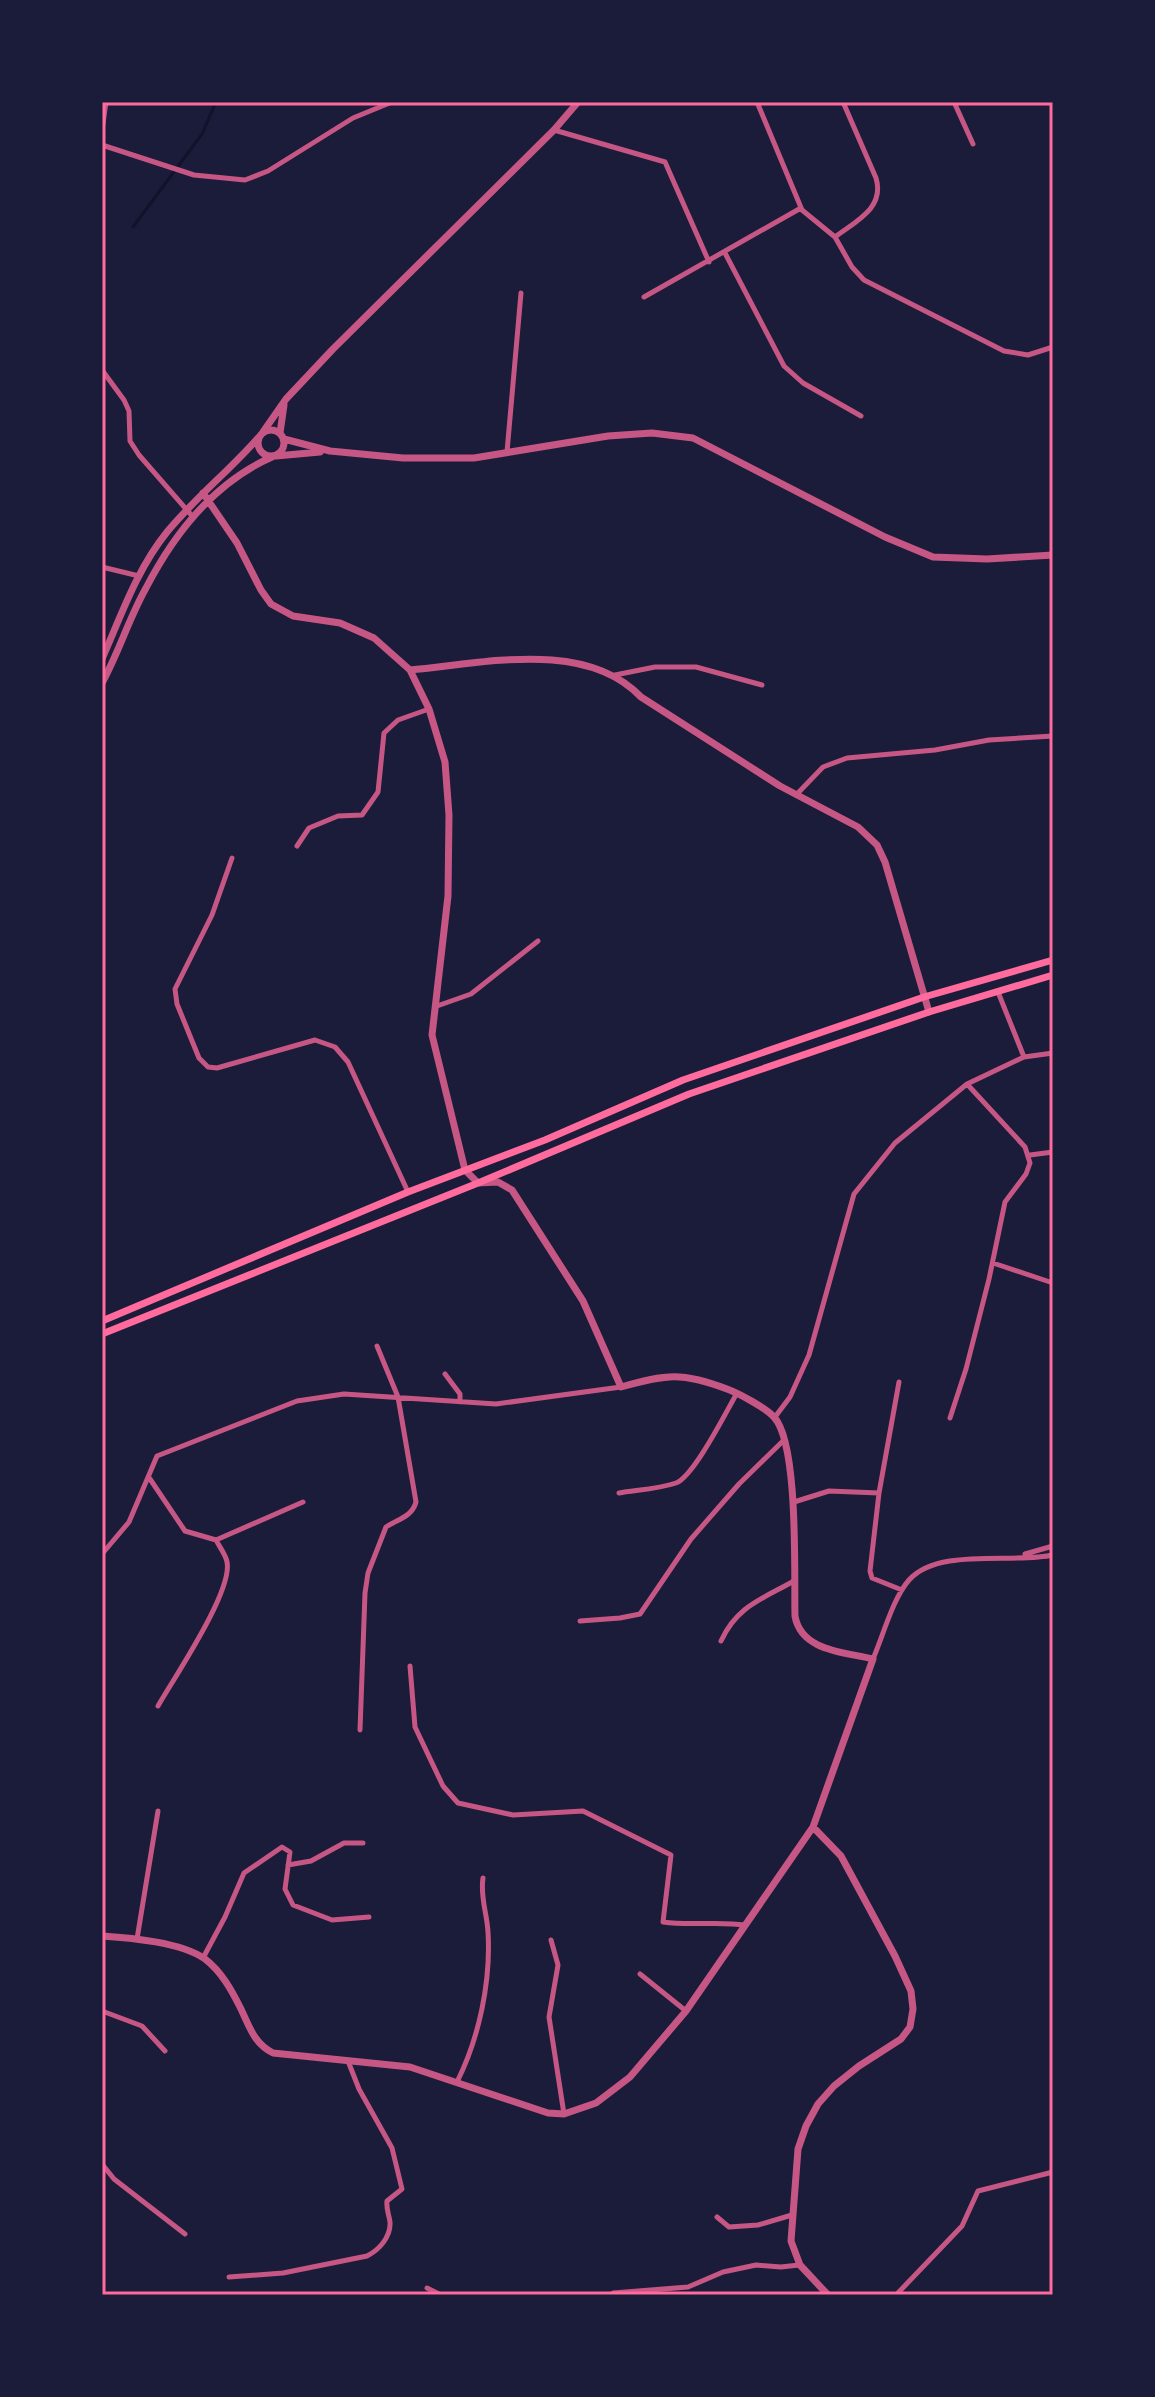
<svg xmlns="http://www.w3.org/2000/svg" width="1155" height="2397" viewBox="0 0 1155 2397" font-family="'PT Sans Narrow',sans-serif">
<rect width="100%" height="100%" fill="#1b1b3a"/>
<g fill="none" stroke-linecap="round" stroke-linejoin="round">
<path stroke="#12122b" stroke-width="3" d="M133,227L202,134L216,102"/>
<path stroke="#c65784" stroke-width="5" d="M757,102L802,210L835,237L852,267L864,280L1004,351L1028,355L1053,347
M954,102L973,144
M554,130L665,162L709,262
M102,131L106,102
M102,145L194,175L245,180L268,171L353,118L392,102
M835,237C856,221 885,208 876,178L843,102
M725,253L784,366L803,383L861,416
M644,297L801,208
M102,370L124,400L129,411L130,441L139,455L193,517
M507,452L521,293
M102,567L139,576
M615,675L655,667H696L762,685
M796,795L823,767L847,758L935,750L989,740L1053,736
M297,846L309,828L338,816L362,815L378,792L384,733L398,720L429,709
M232,858L212,915L175,989L177,1004L199,1058L208,1067L217,1068L315,1040L335,1047L348,1062L408,1192
M998,992L1024,1057
M437,1006L471,994L538,941
M1030,1155L1053,1152
M993,1263L1053,1283
M445,1374L460,1394V1402
M899,1382L879,1493L870,1571L872,1578L902,1590
M775,1417L790,1397L809,1355L854,1194L895,1143L967,1084L1024,1057L1053,1053
M950,1418L966,1369L989,1279L1005,1202L1026,1174L1030,1163L1025,1147L967,1084
M150,1479L185,1531L216,1540C219,1546 226,1555 227,1562C233,1591 174,1678 158,1706
M619,1493C637,1490 658,1489 676,1483C694,1476 726,1412 737,1393
M794,1502L829,1491L879,1493
M216,1540L303,1502
M102,1554L129,1522L157,1456L297,1401L344,1394L496,1404L621,1387
M1025,1554L1053,1546
M580,1621L620,1618L640,1614L691,1539L739,1484L784,1440
M721,1641C737,1606 762,1599 794,1581
M873,1659C883,1636 893,1598 909,1580C938,1547 1013,1564 1053,1555
M410,1666L415,1727L443,1786L458,1803L513,1815L583,1811L671,1855L663,1922C691,1926 718,1921 745,1925
M360,1730L365,1593L368,1573L386,1527C398,1519 412,1517 416,1502L398,1397L377,1346
M288,1865L311,1861L344,1843H363
M137,1939L158,1811
M551,1940L558,1965L549,2017L564,2114
M203,1958L225,1917L244,1873L282,1847L290,1852L285,1889L293,1905L332,1920L369,1917
M640,1974L686,2011
M102,2011L142,2026L165,2051
M457,2082C479,2038 491,1982 488,1932C487,1913 480,1897 483,1878
M102,2164L114,2179L185,2234
M717,2217L729,2227L758,2225L792,2215
M229,2277L283,2273L367,2256C379,2250 391,2237 390,2222C389,2214 386,2210 387,2201L402,2189L392,2148L359,2089L348,2061
M427,2288L441,2295
M613,2293L688,2287L723,2272L756,2265L781,2267L799,2265
M896,2295L962,2226L978,2191L1053,2172"/>
<path stroke="#c65784" stroke-width="7" d="M258 443a13 13 0 1 1 26 0a13 13 0 1 1-26 0Z
M263,432L286,399L333,349L554,130L578,102
M280,433L284,405
M284,439L330,451L403,458H474L608,436L652,433L693,438L885,537L933,557L987,559L1053,555
M276,456L320,452
M102,659C121,616 137,569 167,532C195,498 229,471 258,438
M410,670C481,664 585,638 641,697L780,786L858,827L877,845L885,862L929,1012
M102,683C119,652 129,618 146,588C174,534 215,482 272,457
M813,1827L841,1856L895,1956L911,1991L913,2009L910,2027L901,2039L859,2066L834,2086L818,2104L806,2126L798,2149L791,2241L800,2265L828,2295
M102,1936C131,1938 181,1942 205,1959C222,1972 232,1991 241,2009C250,2028 254,2043 273,2053L410,2067L548,2113L564,2114L596,2103L630,2077L686,2011L813,1827L873,1659C844,1652 801,1651 795,1616C794,1576 799,1444 774,1417C766,1408 738,1393 727,1389C682,1372 667,1374 621,1387L583,1301L512,1190L498,1182L478,1183L465,1170L432,1035L448,896L449,815L445,762L429,709L410,670L374,638L340,623L293,616L271,604L261,590L237,543L203,493"/>
<path stroke="#ff6b9d" stroke-width="7" d="M102,1321L408,1192L545,1140L683,1080L924,997L1053,960
M102,1334L478,1183L689,1094L929,1012L1053,975"/>
</g>
<rect width="1155" height="2397" fill="none" stroke="#1b1b3a" stroke-width="208"/>
<rect x="104" y="104" width="947" height="2189" fill="none" stroke="#ff6b9d" stroke-width="3"/>
</svg>
